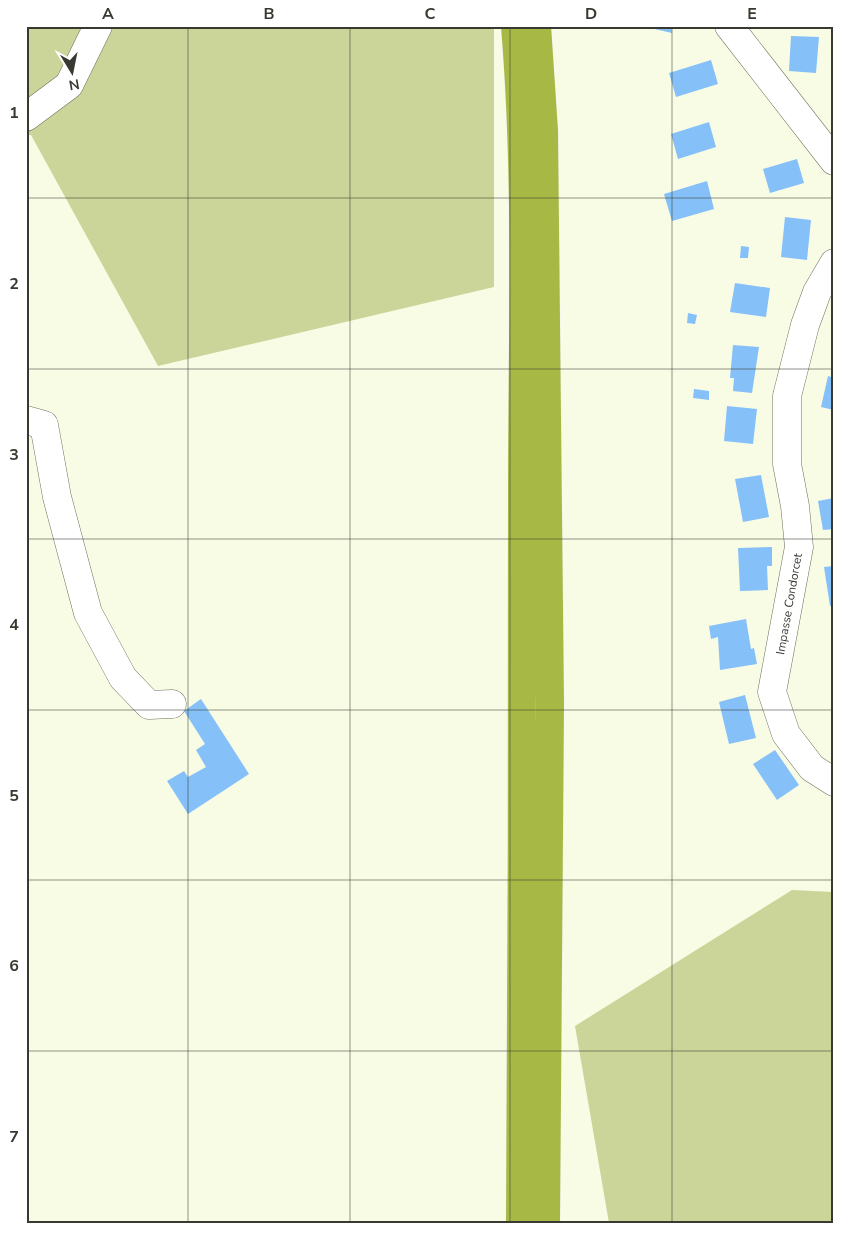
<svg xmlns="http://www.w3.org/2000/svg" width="860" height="1249" viewBox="0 0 860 1249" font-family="'Nunito Sans',sans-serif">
<rect width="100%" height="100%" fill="#f8fce5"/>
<path fill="#cbd599" d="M26,26H494V287L158,366L31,135H26Z
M792,890L834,892V1223H609L575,1026Z"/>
<path fill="#85c0f9" d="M671,26L672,33L646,27V26Z
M791,36L819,37L816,73L789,71Z
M711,60L718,84L676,97L669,73Z
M709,122L716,147L678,159L671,134Z
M797,159L804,183L770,193L763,169Z
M707,181L714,209L672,221L664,194Z
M785,217L811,220L807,260L781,257Z
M741,246L749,247L748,258H740Z
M735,283L770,288L766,317L730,312Z
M688,313L697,315L695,324L687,323Z
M733,345L759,347L752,393L733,391L734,378H730Z
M828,376L834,378V410L821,407Z
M694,389L709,391V400L693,398Z
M727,406L757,409L753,444L724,441Z
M761,475L769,517L743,522L735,479Z
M834,498V529L823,530L818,501Z
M772,547V566H767L768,590L740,591L738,548Z
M834,566V605L830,606L824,567Z
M746,619L751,649L754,648L757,664L720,670L718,637L711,639L709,626Z
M745,695L756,738L729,744L719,702Z
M201,699L249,774L188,814L167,781L184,771L188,777L206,767L196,750L205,744L184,711Z
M775,750L799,785L777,800L753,764Z"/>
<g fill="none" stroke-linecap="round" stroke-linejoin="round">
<g stroke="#6d715d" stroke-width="29">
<path id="minor" d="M729,26L834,161
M26,117L69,85L98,26
M834,263L817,292L805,325L787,396V464L795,506L799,547L772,692L786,734L812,768L834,782
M26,420L44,425L57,497L88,613L123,678L149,705L172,704"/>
</g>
<g stroke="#f3f3f3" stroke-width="29">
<path id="highway" d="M515,26C528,182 522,339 522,495C522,738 522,980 520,1223
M537,26L544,131L550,704L546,1223"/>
</g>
<use href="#minor" stroke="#fff" stroke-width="28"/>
<use href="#highway" stroke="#a8b845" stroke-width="28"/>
</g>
<path fill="none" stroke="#383a31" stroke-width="1" stroke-opacity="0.55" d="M188,26V1223M350,26V1223M510,26V1223M672,26V1223M26,198H834M26,369H834M26,539H834M26,710H834M26,880H834M26,1051H834"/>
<g text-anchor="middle" stroke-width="4" stroke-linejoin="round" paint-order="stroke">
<g font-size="12" fill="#383a31" stroke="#fff">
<text transform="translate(789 604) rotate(-80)" y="4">Impasse Condorcet</text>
</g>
</g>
<rect width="860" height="1249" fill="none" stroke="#ffffff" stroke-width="55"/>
<g transform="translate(72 72) rotate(170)" stroke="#ffffff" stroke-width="4" paint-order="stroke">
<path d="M0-4L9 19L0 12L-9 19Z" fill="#383a31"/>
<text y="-8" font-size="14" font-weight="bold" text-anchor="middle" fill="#383a31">N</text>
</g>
<rect x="28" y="28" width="804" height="1194" fill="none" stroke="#383a31" stroke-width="2"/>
<g font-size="16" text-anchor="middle" font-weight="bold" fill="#383a31">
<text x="108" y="19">A</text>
<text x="269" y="19">B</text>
<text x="430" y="19">C</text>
<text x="591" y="19">D</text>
<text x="752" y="19">E</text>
<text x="14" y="118">1</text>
<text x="14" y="289">2</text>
<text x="14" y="460">3</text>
<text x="14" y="630">4</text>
<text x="14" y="801">5</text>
<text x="14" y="971">6</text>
<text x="14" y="1142">7</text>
</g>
</svg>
